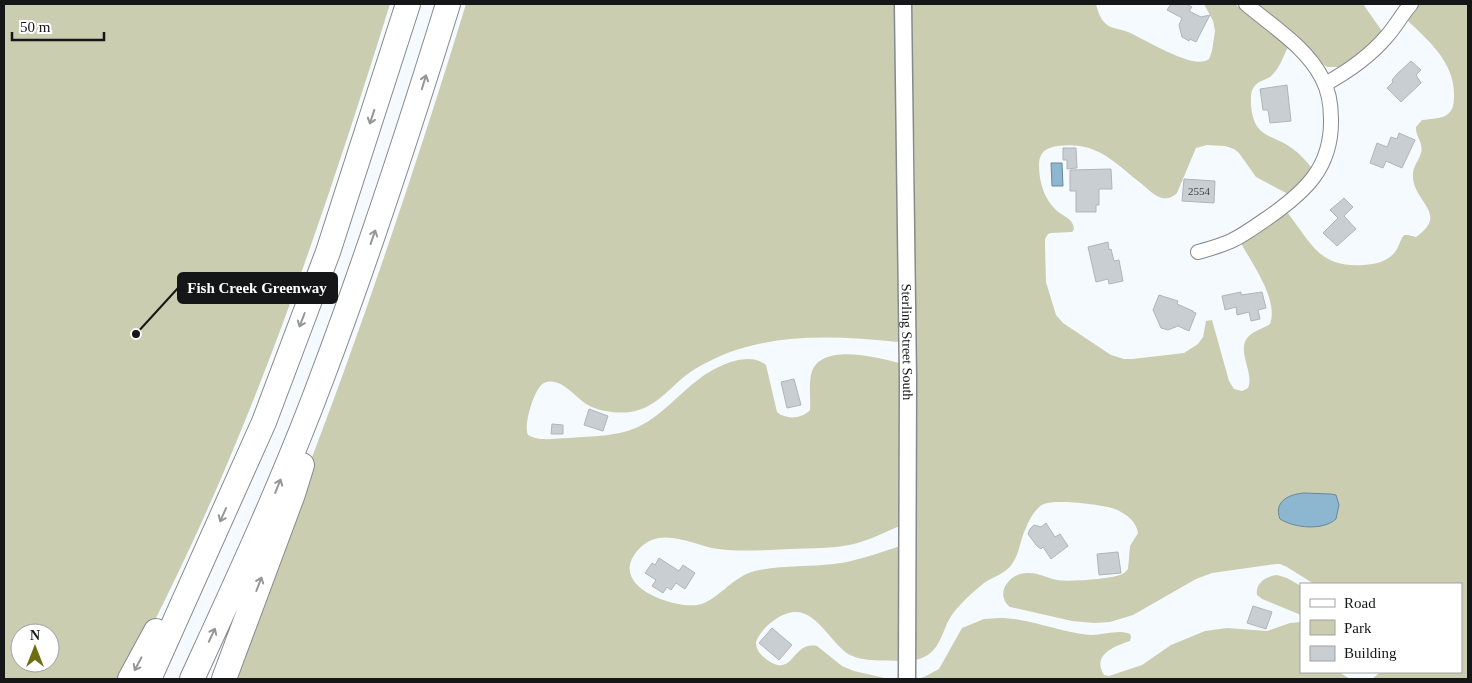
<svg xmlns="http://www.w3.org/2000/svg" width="1472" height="683" viewBox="0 0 1472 683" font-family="Georgia,serif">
<rect width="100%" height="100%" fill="#f5fafe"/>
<path fill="#cbcdb1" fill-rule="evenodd" d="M4,4H390C318,235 240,466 124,679H4ZM20,633H50V663H20Z
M466,4H895L897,115L898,342C829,335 758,331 695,369C672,383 659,408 630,412C616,414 598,411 586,404C574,396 560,376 544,383C534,388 523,426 528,435C539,442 556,438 569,438C592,436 618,437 640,426C663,414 679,394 699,379C715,367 748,350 766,365L777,412C786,420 802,419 810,410C811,397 808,384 812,371C823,343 877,357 899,363L900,526C885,532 870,540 854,544C833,549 811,548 790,549C766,550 742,552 718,549C692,545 661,525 639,549C606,584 669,608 697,605C717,602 731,577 755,571C781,565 808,567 834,564C857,561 879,553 900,546V661C885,660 864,662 850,655C827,642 812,594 776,619C768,624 759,633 756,642C756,650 760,654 766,659C794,680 791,641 817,646L842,666L854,671L889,679H229C265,577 306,476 343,374C387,252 428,128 466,4Z
M911,4H1096C1098,11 1100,19 1106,24C1112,29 1121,29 1128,32C1145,39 1194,71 1209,59L1212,51L1215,31L1213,21L1204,4H1235L1288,47C1283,57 1279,70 1270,77C1265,80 1258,81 1254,87C1250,92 1251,99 1251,105C1254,139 1271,133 1293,149C1300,154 1306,161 1312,168L1308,175L1288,194L1256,177L1239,153L1234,149L1225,146L1207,145L1196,148L1177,193C1172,198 1166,200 1159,197C1152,194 1145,186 1138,181C1111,159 1095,141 1057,146C1045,148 1039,153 1039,165C1039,182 1044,199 1057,211C1064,217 1073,218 1074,229L1072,232L1051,233L1048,234L1045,239V247L1046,282L1056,315L1063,323L1111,355L1124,359H1132L1184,353L1198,344L1203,337L1206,321L1212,320L1229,381L1234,389L1242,391L1248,388C1255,372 1234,349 1250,335C1256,330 1264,328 1270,324C1279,300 1252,264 1241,243L1287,212C1312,244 1319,268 1364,265C1376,264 1387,262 1395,252C1399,247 1400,240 1404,235H1408L1416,237C1449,214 1415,203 1413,178C1412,166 1418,163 1421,153C1424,143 1415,136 1416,127L1422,120C1429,119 1438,119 1445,116C1453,112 1454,104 1454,96C1455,63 1429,41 1407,20L1419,4H1468V679H1372L1380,672H1461V584H1314L1287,567L1280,564H1276L1212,573L1196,579L1133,615L1110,622L1094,623L1072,621L1010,607C994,594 1009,573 1027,573C1037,572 1047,578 1057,580C1067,582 1114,579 1122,574C1125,573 1126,571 1128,569L1130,546L1138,533C1136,519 1121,510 1108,507C1095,504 1056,499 1044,504C1036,507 1029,520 1026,528C1020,539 1020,553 1012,564C1006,573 993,577 984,583C974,591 962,602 954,612C940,630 943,654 915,660V178ZM1304,493L1334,494V521C1316,531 1298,523 1280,519L1278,512Z
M1257,4H1363L1382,31L1361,53L1341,67H1327L1320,62L1295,35Z
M1277,575L1287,578L1301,586V615L1262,599L1257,595C1255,583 1266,576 1277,575Z
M999,618C1031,618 1060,633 1091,635C1103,635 1119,629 1130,634L1131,637L1130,641C1116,646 1091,654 1104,675L1109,676L1142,665L1171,645L1205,631L1227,628L1267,631L1290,623L1301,622V672H1339L1350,679H917L924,677L939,669L962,628L984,619Z"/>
<path fill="#8db7d0" stroke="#698798" d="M1051,163H1062L1063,186H1052Z
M1304,493L1331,494L1336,495L1339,505L1336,519C1323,531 1294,528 1280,519C1273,501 1290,494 1304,493Z"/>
<path fill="#c8ced1" stroke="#b0b5b8" d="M1171,4H1186L1192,7L1189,11L1201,17L1210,15L1196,42L1190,39L1189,41L1182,37L1179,25L1182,18L1167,10Z
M1411,61L1421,70L1416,75L1421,83L1401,102L1387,88L1393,82L1392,80L1397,74Z
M1287,85L1291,121L1270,123L1268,110H1263L1260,89Z
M1399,133L1415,140L1402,168L1386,161L1383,168L1370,163L1377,143L1387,147L1391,137L1397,139Z
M1063,148H1076L1077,168L1067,169V160H1063Z
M1111,169L1112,189H1099V205H1096V212H1076V191H1070V170Z
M1184,179L1215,181L1214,203L1182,201Z
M1344,198L1353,207L1344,216L1356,229L1337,246L1323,233L1338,218L1330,210Z
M1108,242L1109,250L1111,249L1114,261L1119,260L1123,281L1109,284L1108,279L1096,282L1088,247Z
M1241,292V295L1262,292L1266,308L1258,310L1260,319L1251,321L1249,312L1237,315L1236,307L1225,310L1222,296Z
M1159,295L1178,301L1177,304L1193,311V312L1196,313L1189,331L1178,326L1168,330L1161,328L1153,310Z
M794,379L801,405L787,408L781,382Z
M589,409L608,416L603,431L584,425Z
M552,424L563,425V434H551Z
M1046,523L1055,537L1060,534L1068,546L1051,559L1043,547L1041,549L1037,546L1028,534L1030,529L1034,525L1041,527Z
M1118,552L1121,573L1099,575L1097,554Z
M659,558L679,571L683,565L695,573L685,589L676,583L671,590L667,587L663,593L652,586L656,580L645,573L652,563L655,565Z
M1253,606L1272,612L1266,629L1247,623Z
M772,628L792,645L779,660L759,643Z"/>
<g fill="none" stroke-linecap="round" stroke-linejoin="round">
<g stroke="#858a8d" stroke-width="16">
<path id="minor" d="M1325,84C1349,71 1370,56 1387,36C1396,26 1402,14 1411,4
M1198,252C1209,249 1220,246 1231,241C1244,235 1257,225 1269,217C1306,191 1332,167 1331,119C1331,104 1329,91 1322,78C1306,47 1272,26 1246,4"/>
</g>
<g stroke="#858a8d" stroke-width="19">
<g id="tertiary">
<path id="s1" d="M903,4L908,379L907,679"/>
</g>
</g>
<g stroke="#858a8d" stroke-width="26">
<path id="motorway" d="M130,679L156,631
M149,679L264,422L328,252L408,4
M192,679C237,581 283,482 321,380C368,256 409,130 448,4
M224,679L293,494L302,465"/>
</g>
<use href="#minor" stroke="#fff" stroke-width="14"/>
<use href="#tertiary" stroke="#fff" stroke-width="16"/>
<use href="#motorway" stroke="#fff" stroke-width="24"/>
</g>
<defs><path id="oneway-shaft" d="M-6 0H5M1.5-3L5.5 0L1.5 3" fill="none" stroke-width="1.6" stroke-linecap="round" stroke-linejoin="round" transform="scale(1.25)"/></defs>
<g stroke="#959697">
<use href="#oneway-shaft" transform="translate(424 82) rotate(-73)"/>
<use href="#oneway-shaft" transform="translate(372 117) rotate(108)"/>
<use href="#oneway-shaft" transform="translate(373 237) rotate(-71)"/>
<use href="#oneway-shaft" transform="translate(302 320) rotate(111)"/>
<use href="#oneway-shaft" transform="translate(278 486) rotate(-68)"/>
<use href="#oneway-shaft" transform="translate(223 515) rotate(114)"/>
<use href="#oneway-shaft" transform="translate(259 584) rotate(-69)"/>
<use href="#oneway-shaft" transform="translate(212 635) rotate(-65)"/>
<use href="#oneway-shaft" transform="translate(138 664) rotate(118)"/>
</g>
<g text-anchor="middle" stroke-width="4" stroke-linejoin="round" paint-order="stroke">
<g font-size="11" fill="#414446">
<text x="1199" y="195">2554</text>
</g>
<g font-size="14" fill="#141617" stroke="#fff">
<text dy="5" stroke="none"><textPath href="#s1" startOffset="338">Sterling Street South</textPath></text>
</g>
</g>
<path fill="none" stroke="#141617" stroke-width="2" d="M136 334L178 288"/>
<circle fill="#141617" stroke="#fff" stroke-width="2" cx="136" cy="334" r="5"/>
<rect fill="#141617" stroke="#141617" stroke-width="2" x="178" y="273" width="159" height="30" rx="5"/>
<g font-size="15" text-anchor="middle" font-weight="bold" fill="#fff">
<text x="257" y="293">Fish Creek Greenway</text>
</g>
<rect width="1472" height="683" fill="none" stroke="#141617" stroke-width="10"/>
<rect x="1300" y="583" width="162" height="90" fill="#ffffff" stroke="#a1a2a2"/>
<rect x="1310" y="599" width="25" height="8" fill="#ffffff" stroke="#a1a2a2"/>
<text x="1344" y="608" font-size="15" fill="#141617">Road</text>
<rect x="1310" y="620" width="25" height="15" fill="#cbcdb1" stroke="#a1a2a2"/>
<text x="1344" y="633" font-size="15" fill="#141617">Park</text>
<rect x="1310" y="646" width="25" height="15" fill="#c8ced1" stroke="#a1a2a2"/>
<text x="1344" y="658" font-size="15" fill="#141617">Building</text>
<g transform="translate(35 648)"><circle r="24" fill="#ffffff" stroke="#a1a2a2"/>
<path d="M0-4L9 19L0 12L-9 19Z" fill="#6d6e11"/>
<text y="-8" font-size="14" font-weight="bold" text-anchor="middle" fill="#141617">N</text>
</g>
<path d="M12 32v8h92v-8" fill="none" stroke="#141617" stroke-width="2.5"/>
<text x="20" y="32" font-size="15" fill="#141617" stroke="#ffffff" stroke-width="4" paint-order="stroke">50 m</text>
</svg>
